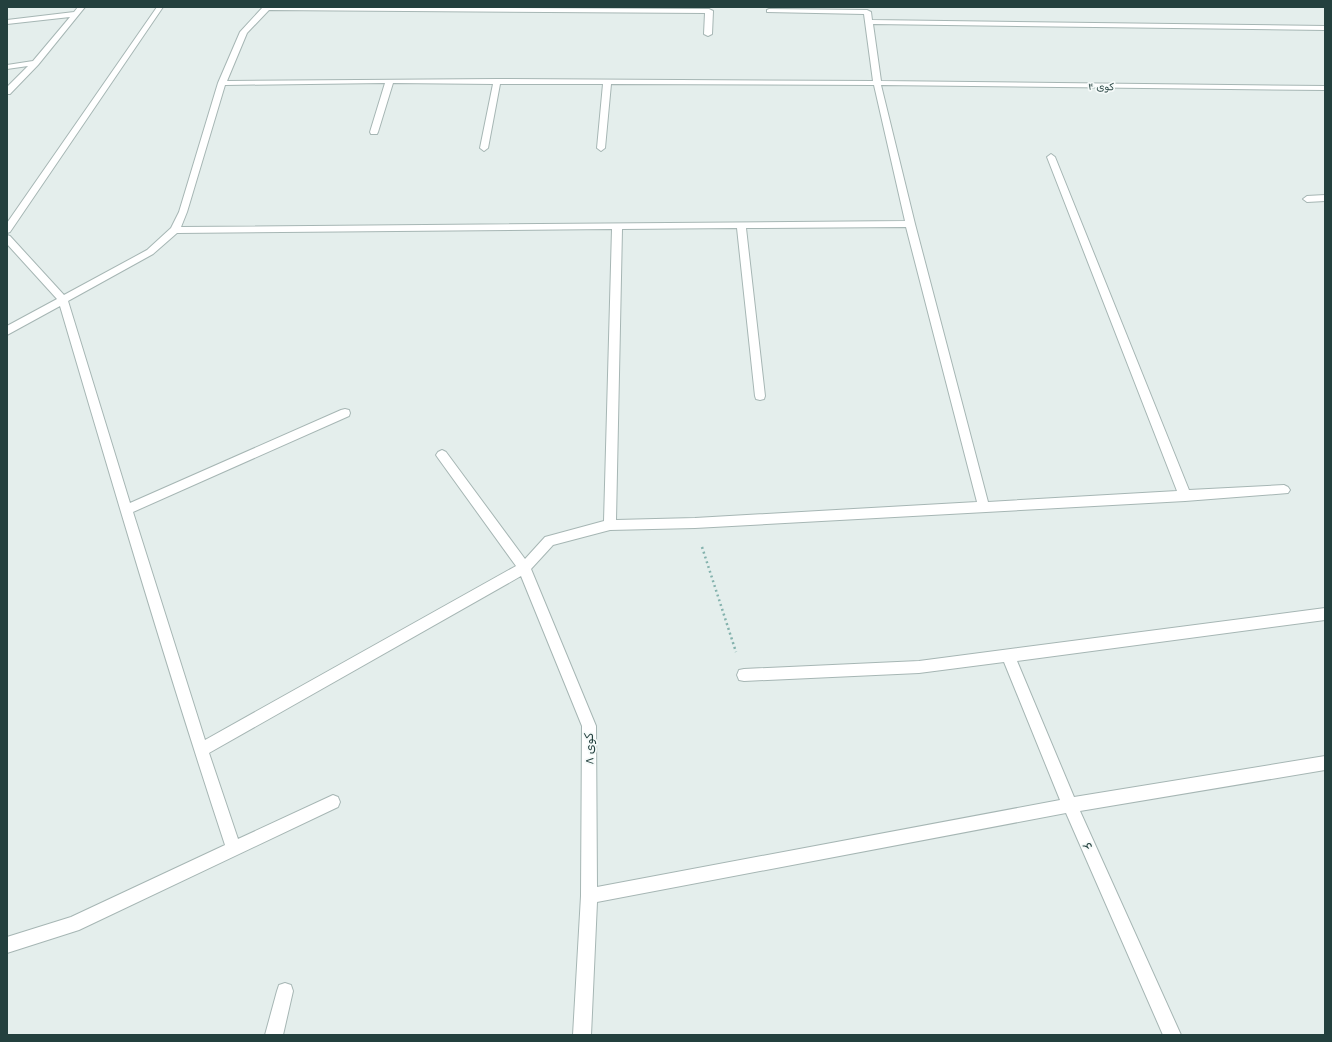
<svg xmlns="http://www.w3.org/2000/svg" width="1332" height="1042" viewBox="0 0 1332 1042" font-family="Rubik,Vazirmatn,sans-serif">
<rect width="100%" height="100%" fill="#e4eeec"/>
<g fill="none" stroke-linecap="round" stroke-linejoin="round">
<g stroke="#a6b6b4" stroke-width="2">
<path id="street" d="M78,7H85L38,65L10,94H7V87L28,66L7,69V65L33,61L70,17L7,24V20L74,12Z
M157,7H163L10,232L7,233V223Z
M263,7L709,9L713,11L712,34L708,36L704,34L705,13L269,10L247,33L227,81L497,79L873,81L864,14L767,12V10L769,9L867,10L871,12L872,20L1325,26V30L873,24L881,81L1325,86V90L881,85L915,224L988,502L1177,491L1047,157L1051,154L1055,157L1189,490L1284,485L1288,487L1290,490L1288,493L1185,501L695,528L610,530L553,545L531,569L596,726L597,887L1060,800L1004,662L919,673L744,681L739,680L737,675L739,670L744,669L919,661L1325,608V620L1017,661L1074,797L1325,756V770L1080,811L1181,1035H1163L1066,813L597,902L591,1035H573L581,896L582,726L521,576L209,753L238,839L333,795L338,797L340,802L338,807L79,930L7,953V937L71,917L225,845C166,666 113,486 60,306L7,335V326L57,299L7,244V235L10,236L64,295L147,250L171,228L179,212L218,83L240,32ZM385,83L370,132L371,134H377L378,132L393,83L493,84L480,148L484,151L488,148L500,84H603L597,148L601,151L605,148L611,84L874,85L905,221L181,227L187,212L225,85ZM906,227L977,502L695,518L616,520L622,229L737,228L755,396L756,399L760,400L764,399L765,396L746,228ZM612,229L604,521L545,537L525,559L446,452L442,450L438,452L436,455L438,458L516,566L205,740L133,512L349,416L350,413L349,410L345,409L341,410L130,503L68,301L153,254L177,233Z
M1325,195V201L1307,202L1303,199L1307,196Z
M285,983L291,985L293,991L283,1035H265L277,991L279,985Z"/>
</g>
<path stroke="#84b2ad" stroke-width="2.5" stroke-dasharray="2 3" stroke-linecap="butt" d="M702,547L736,652"/>
<use href="#street" fill="#fff" fill-rule="evenodd"/>
</g>
<g text-anchor="middle" stroke-width="3.5" stroke-linejoin="round" paint-order="stroke">
<g font-size="10" fill="#23403e" stroke="#f5faf9">
<text transform="translate(1101 86) rotate(1)" y="4">کوی ۴</text>
</g>
<g font-size="12" fill="#23403e" stroke="#f5faf9">
<text transform="translate(589 749) rotate(-90)" y="4">کوی ۸</text>
</g>
<g font-size="14" fill="#23403e" stroke="#f5faf9">
<text transform="translate(1088 846) rotate(66)" y="5">۶</text>
</g>
</g>
<rect width="1332" height="1042" fill="none" stroke="#23403e" stroke-width="16"/>
</svg>
